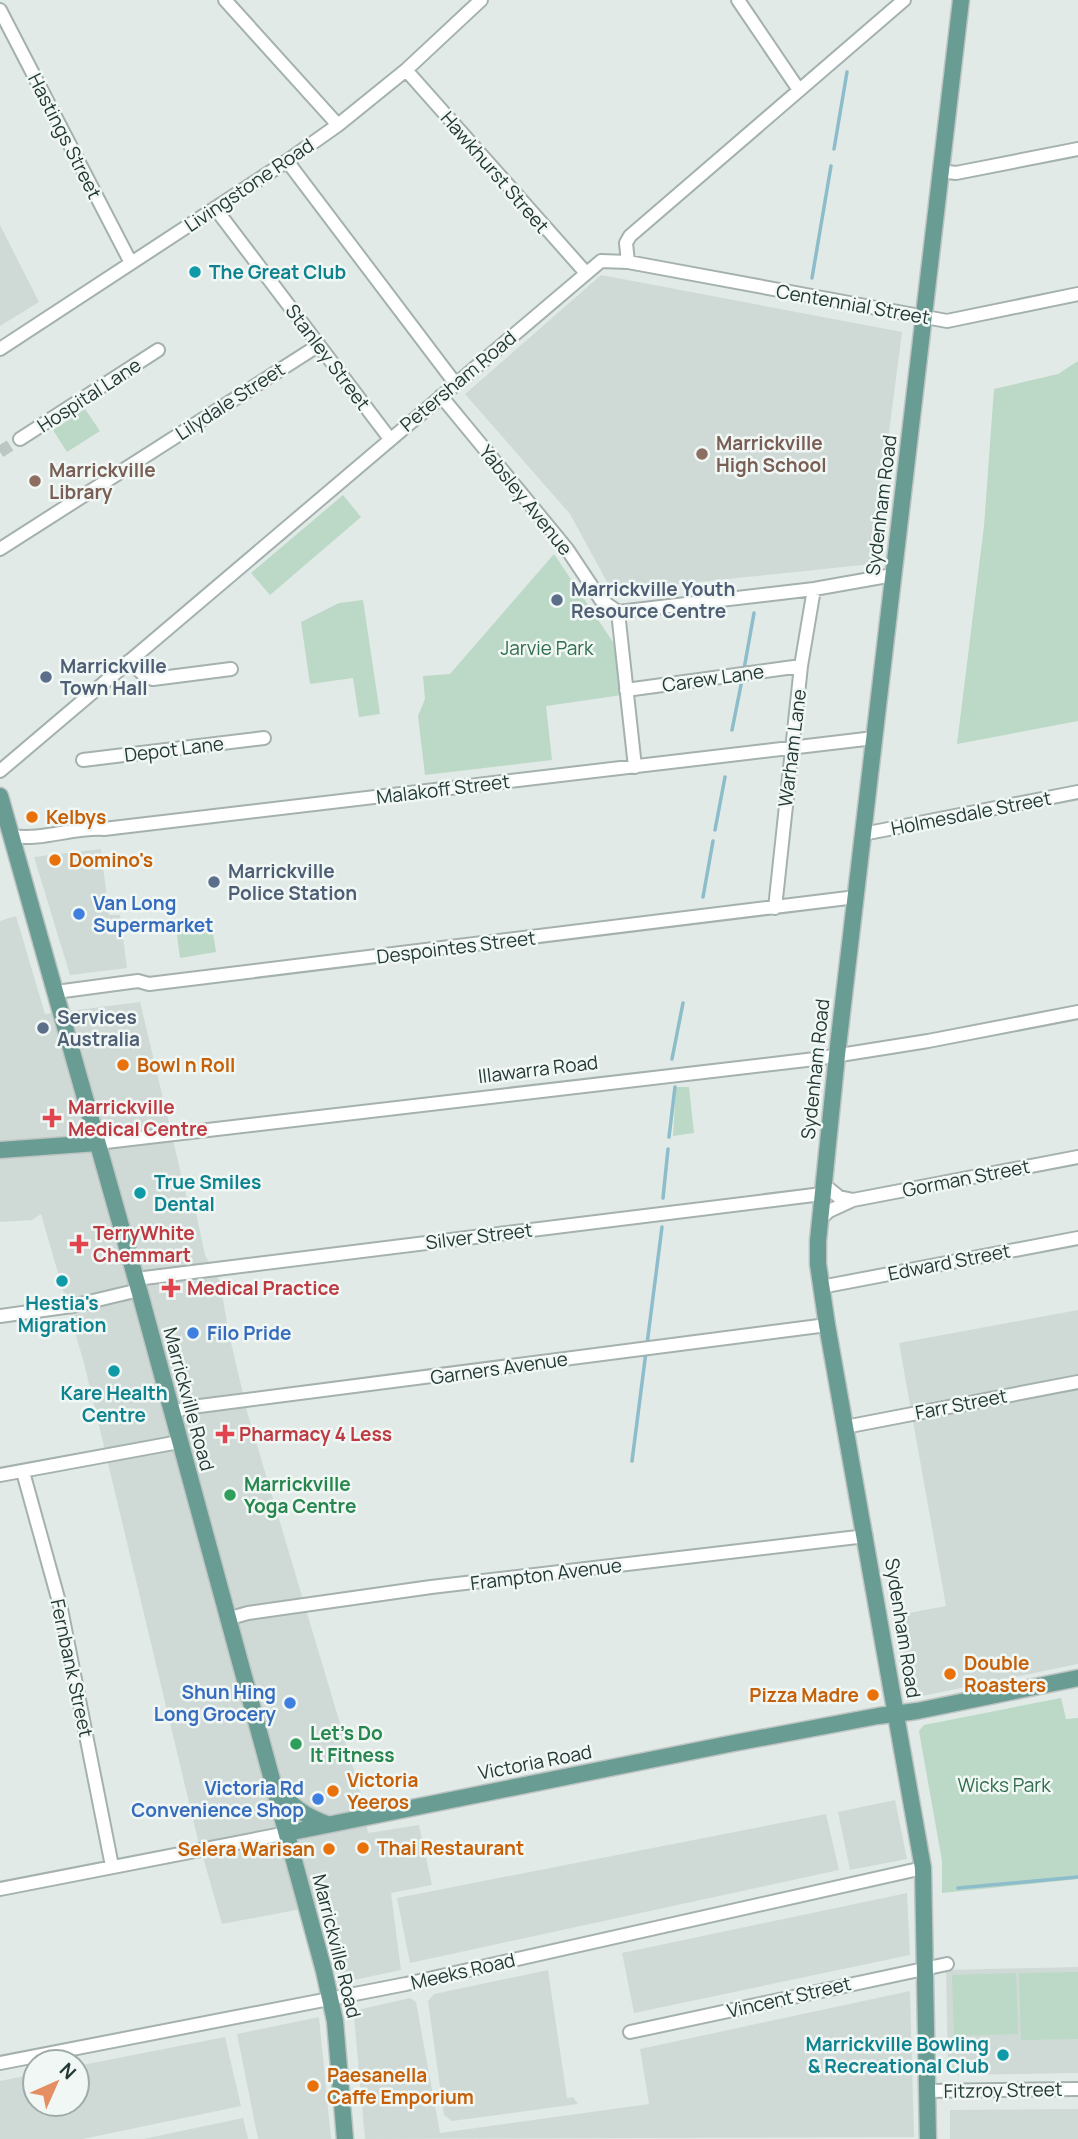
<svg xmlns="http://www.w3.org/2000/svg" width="1078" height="2139" viewBox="0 0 1078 2139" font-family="Manrope,sans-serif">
<rect width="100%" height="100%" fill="#e1eae7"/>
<path fill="#cfdad6" d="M0,225L39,302L0,326Z
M601,275L902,332L872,564L612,591L570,514L465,394Z
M101,849L109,915H120L127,968L70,975L34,857Z
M16,916L45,1014L140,1002L188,1203H194L205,1255L220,1282L229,1334L248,1415L361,1794L368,1833L419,1825L432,1885L391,1893L401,1970L349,1981L341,1976L322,1905L222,1924L197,1836L85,1367L41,1214L32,1220L0,1222V921Z
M1078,1310V1664L917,1697L909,1691L898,1615L946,1606L899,1343Z
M895,1800L907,1859L850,1870L838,1812Z
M826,1814L839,1870L410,1963L397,1898Z
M907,1893L910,1955L634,2013L622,1953Z
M1078,1967V2073L955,2075L948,2070L946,1970Z
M548,1970L567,2098L573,2097L578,2104L452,2121L444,2115L428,2001L434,1994Z
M910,1991L914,2137L365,2139L354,2017L357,2010L410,1998L416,2002L440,2133L649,2104L640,2049Z
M319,2017L331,2139H258L237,2034Z
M225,2037L241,2106L83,2139H0V2081L35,2074V2104H77V2066Z
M1078,2109V2139H950V2110Z
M243,2118L248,2139H143Z"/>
<path fill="#bbd9c6" d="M1078,361V721L957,744L984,526L994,389L1058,374Z
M85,409L100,431L67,452L53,430Z
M343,495L361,517L270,595L251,573Z
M554,554L617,648L622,695L546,706L552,760L425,775L418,716L425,699L423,676L450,674Z
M363,600L380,714L359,717L353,678L310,684L301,622L339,603Z
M189,919L190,924L211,921L216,952L180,958L175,920Z
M676,1087H689L694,1133L673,1136Z
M1061,1698L1066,1719L1078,1718V1879L942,1893V1861L919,1731L924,1725Z
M1078,1972V2039L1021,2040L1019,1973Z
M1016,1973L1018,2034L954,2036L952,1975Z"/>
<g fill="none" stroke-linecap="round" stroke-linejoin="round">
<path stroke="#8dbccb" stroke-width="3.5" d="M834,149L847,72
M812,278L831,166
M744,669L754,613
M732,730L742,680
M715,830L725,777
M703,897L713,841
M672,1059L683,1003
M669,1137L675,1087
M663,1198L668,1149
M632,1461L662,1227
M958,1888L1078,1877"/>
<path stroke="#bbc7c3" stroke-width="12" stroke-dasharray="12 6" stroke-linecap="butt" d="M0,452L20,439"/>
<g stroke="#a4b1ae" stroke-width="16">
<path id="minor" d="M225,0L338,125
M738,0L799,90
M0,10L131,263
M406,70L586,273
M287,161L455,383
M940,171L956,173L1078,149
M215,208L390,439
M628,262L626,243L630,236L904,0
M0,349L287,161L338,125L406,70L481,0
M441,396L567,549L601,600L618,612
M20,439L158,350
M0,549L319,345
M618,612L814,589L893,575
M618,612L635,767
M129,661L146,677L153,679L231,669
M626,690L801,666
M83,760L264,738
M0,771L601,261L628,262L947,321L1078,294
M863,834L1078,792
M12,836C42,841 73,827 104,829L874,738
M775,908L801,666L814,589
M56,992L138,981L149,984L856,897
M97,1143L815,1059L928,1041L1078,1012
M823,1184L839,1197L853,1200
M820,1219L829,1211L853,1200L1078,1157
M136,1279L822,1194
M821,1287L1078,1238
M0,1316L72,1306L139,1290
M171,1412L192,1407L827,1325
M845,1427L1078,1382
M23,1472L61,1609L112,1866
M0,1475L179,1442
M227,1619L248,1613L431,1587L866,1536
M0,1889L287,1833
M630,2032L947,1964
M0,2063L406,1984L923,1868
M927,2091L1078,2089"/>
</g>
<g stroke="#bdc4c2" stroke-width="19">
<path id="major" d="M0,796L139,1290L324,1971L335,2021L345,2139
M0,1150L97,1143
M278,1787C289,1806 307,1817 327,1824
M287,1833L729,1744L878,1716L917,1711L1078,1678
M928,2139L923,1868L827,1325L818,1264V1241L837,1055L961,0"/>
</g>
<use href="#minor" stroke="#fff" stroke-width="12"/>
<use href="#major" stroke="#699c93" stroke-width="16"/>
</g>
<g fill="#0f9aa8" stroke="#f1f7f4" stroke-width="2.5">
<circle cx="195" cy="272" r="7"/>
<circle cx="140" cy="1193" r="7"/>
<circle cx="62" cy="1281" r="7"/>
<circle cx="114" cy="1371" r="7"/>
<circle cx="1003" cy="2055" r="7"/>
</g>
<g fill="#8d6e63" stroke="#f1f7f4" stroke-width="2.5">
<circle cx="702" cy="454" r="7"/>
<circle cx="35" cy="481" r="7"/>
</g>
<g fill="#5c6f8a" stroke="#f1f7f4" stroke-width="2.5">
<circle cx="557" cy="600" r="7"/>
<circle cx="46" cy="677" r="7"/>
<circle cx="214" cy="882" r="7"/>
<circle cx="43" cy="1028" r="7"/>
</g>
<g fill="#e8710a" stroke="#f1f7f4" stroke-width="2.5">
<circle cx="32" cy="817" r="7"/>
<circle cx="55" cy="860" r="7"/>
<circle cx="123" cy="1065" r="7"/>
<circle cx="950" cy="1674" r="7"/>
<circle cx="873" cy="1695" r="7"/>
<circle cx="333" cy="1791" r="7"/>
<circle cx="363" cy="1848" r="7"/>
<circle cx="329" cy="1849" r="7"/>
<circle cx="313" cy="2086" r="7"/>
</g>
<g fill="#3f7fe0" stroke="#f1f7f4" stroke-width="2.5">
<circle cx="79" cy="914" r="7"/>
<circle cx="193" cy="1333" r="7"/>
<circle cx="290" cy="1703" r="7"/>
<circle cx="318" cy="1799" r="7"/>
</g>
<g fill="#e0444e" stroke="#f1f7f4" stroke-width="2.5">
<path d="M48.5 1107.5h7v7h7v7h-7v7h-7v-7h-7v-7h7z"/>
<path d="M75.5 1233.5h7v7h7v7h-7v7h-7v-7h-7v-7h7z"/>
<path d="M167.5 1277.5h7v7h7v7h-7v7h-7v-7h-7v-7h7z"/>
<path d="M221.5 1423.5h7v7h7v7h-7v7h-7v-7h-7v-7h7z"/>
</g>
<g fill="#2e9e5b" stroke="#f1f7f4" stroke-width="2.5">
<circle cx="230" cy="1495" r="7"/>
<circle cx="296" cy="1744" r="7"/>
</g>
<g text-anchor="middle" stroke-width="5" stroke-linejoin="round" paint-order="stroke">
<g font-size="19" fill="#233935" stroke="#f1f7f4">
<text transform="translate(65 136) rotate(63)" y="7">Hastings Street</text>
<text transform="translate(495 172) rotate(49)" y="7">Hawkhurst Street</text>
<text transform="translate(249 185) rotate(-34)" y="7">Livingstone Road</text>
<text transform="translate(853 304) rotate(10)" y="7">Centennial Street</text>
<text transform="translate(328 357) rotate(53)" y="7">Stanley Street</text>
<text transform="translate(458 381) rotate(-40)" y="7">Petersham Road</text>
<text transform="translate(89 395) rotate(-33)" y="7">Hospital Lane</text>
<text transform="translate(230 401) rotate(-33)" y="7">Lilydale Street</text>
<text transform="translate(526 500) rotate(51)" y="7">Yabsley Avenue</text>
<text transform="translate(881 505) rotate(-83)" y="7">Sydenham Road</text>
<text transform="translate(713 678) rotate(-8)" y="7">Carew Lane</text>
<text transform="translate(792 748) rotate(-83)" y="7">Warham Lane</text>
<text transform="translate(174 749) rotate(-7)" y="7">Depot Lane</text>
<text transform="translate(443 789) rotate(-7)" y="7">Malakoff Street</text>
<text transform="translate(971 813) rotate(-11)" y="7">Holmesdale Street</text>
<text transform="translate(456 947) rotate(-7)" y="7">Despointes Street</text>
<text transform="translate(538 1069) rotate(-7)" y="7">Illawarra Road</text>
<text transform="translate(815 1069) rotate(-84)" y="7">Sydenham Road</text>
<text transform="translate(966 1178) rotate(-11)" y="7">Gorman Street</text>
<text transform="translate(479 1236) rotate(-7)" y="7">Silver Street</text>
<text transform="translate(949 1262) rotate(-11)" y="7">Edward Street</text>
<text transform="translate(499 1368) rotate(-8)" y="7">Garners Avenue</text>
<text transform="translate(189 1399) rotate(75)" y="7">Marrickville Road</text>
<text transform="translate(961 1404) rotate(-11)" y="7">Farr Street</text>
<text transform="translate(546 1574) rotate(-7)" y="7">Frampton Avenue</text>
<text transform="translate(903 1628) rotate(81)" y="7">Sydenham Road</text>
<text transform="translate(72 1668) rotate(78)" y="7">Fernbank Street</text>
<text transform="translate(535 1762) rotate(-11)" y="7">Victoria Road</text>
<text transform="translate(337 1946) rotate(76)" y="7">Marrickville Road</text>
<text transform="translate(463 1971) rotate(-13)" y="7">Meeks Road</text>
<text transform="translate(789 1997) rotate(-13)" y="7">Vincent Street</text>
<text transform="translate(1003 2090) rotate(-1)" y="7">Fitzroy Street</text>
</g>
<g font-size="19" font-weight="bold" fill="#0d838f" stroke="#f1f7f4" text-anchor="start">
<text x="209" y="279">The Great Club</text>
<text x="154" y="1189">True Smiles<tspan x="154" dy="22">Dental</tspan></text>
<text x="62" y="1310" text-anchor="middle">Hestia's<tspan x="62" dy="22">Migration</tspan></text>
<text x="114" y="1400" text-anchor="middle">Kare Health<tspan x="114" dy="22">Centre</tspan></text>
<text x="989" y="2051" text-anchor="end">Marrickville Bowling<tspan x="989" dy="22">&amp; Recreational Club</tspan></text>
</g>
<g font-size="19" font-weight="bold" fill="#785e54" stroke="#f1f7f4" text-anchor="start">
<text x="716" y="450">Marrickville<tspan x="716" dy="22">High School</tspan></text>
<text x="49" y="477">Marrickville<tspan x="49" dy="22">Library</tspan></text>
</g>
<g font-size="19" font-weight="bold" fill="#4e5e75" stroke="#f1f7f4" text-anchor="start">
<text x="571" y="596">Marrickville Youth<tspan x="571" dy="22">Resource Centre</tspan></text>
<text x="60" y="673">Marrickville<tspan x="60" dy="22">Town Hall</tspan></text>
<text x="228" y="878">Marrickville<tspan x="228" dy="22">Police Station</tspan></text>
<text x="57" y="1024">Services<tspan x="57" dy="22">Australia</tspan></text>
</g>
<g font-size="19" fill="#306c4d" stroke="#f1f7f4">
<text x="547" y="655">Jarvie Park</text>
<text x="1004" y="1792">Wicks Park</text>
</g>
<g font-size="19" font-weight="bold" fill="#c56008" stroke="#f1f7f4" text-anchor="start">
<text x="46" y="824">Kelbys</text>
<text x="69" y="867">Domino's</text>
<text x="137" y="1072">Bowl n Roll</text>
<text x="964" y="1670">Double<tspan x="964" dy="22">Roasters</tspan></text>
<text x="859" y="1702" text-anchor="end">Pizza Madre</text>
<text x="347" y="1787">Victoria<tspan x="347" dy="22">Yeeros</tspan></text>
<text x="377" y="1855">Thai Restaurant</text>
<text x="315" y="1856" text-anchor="end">Selera Warisan</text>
<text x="327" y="2082">Paesanella<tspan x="327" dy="22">Caffe Emporium</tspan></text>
</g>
<g font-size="19" font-weight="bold" fill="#366cbe" stroke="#f1f7f4" text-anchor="start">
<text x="93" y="910">Van Long<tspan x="93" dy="22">Supermarket</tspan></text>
<text x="207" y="1340">Filo Pride</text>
<text x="276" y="1699" text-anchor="end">Shun Hing<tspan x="276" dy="22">Long Grocery</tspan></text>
<text x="304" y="1795" text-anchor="end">Victoria Rd<tspan x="304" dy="22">Convenience Shop</tspan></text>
</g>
<g font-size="19" font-weight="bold" fill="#be3a42" stroke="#f1f7f4" text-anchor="start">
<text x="68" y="1114">Marrickville<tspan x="68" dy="22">Medical Centre</tspan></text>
<text x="93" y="1240">TerryWhite<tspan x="93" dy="22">Chemmart</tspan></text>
<text x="187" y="1295">Medical Practice</text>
<text x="239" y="1441">Pharmacy 4 Less</text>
</g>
<g font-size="19" font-weight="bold" fill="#27864d" stroke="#f1f7f4" text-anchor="start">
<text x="244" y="1491">Marrickville<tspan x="244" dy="22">Yoga Centre</tspan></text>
<text x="310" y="1740">Let's Do<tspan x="310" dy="22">It Fitness</tspan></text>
</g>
</g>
<g transform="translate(56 2083) rotate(45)"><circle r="33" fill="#f1f7f4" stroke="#9faba8" stroke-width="2"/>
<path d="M0-5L12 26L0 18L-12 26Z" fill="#e68e63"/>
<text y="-10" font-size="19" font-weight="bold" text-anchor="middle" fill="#233935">N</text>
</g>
</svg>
